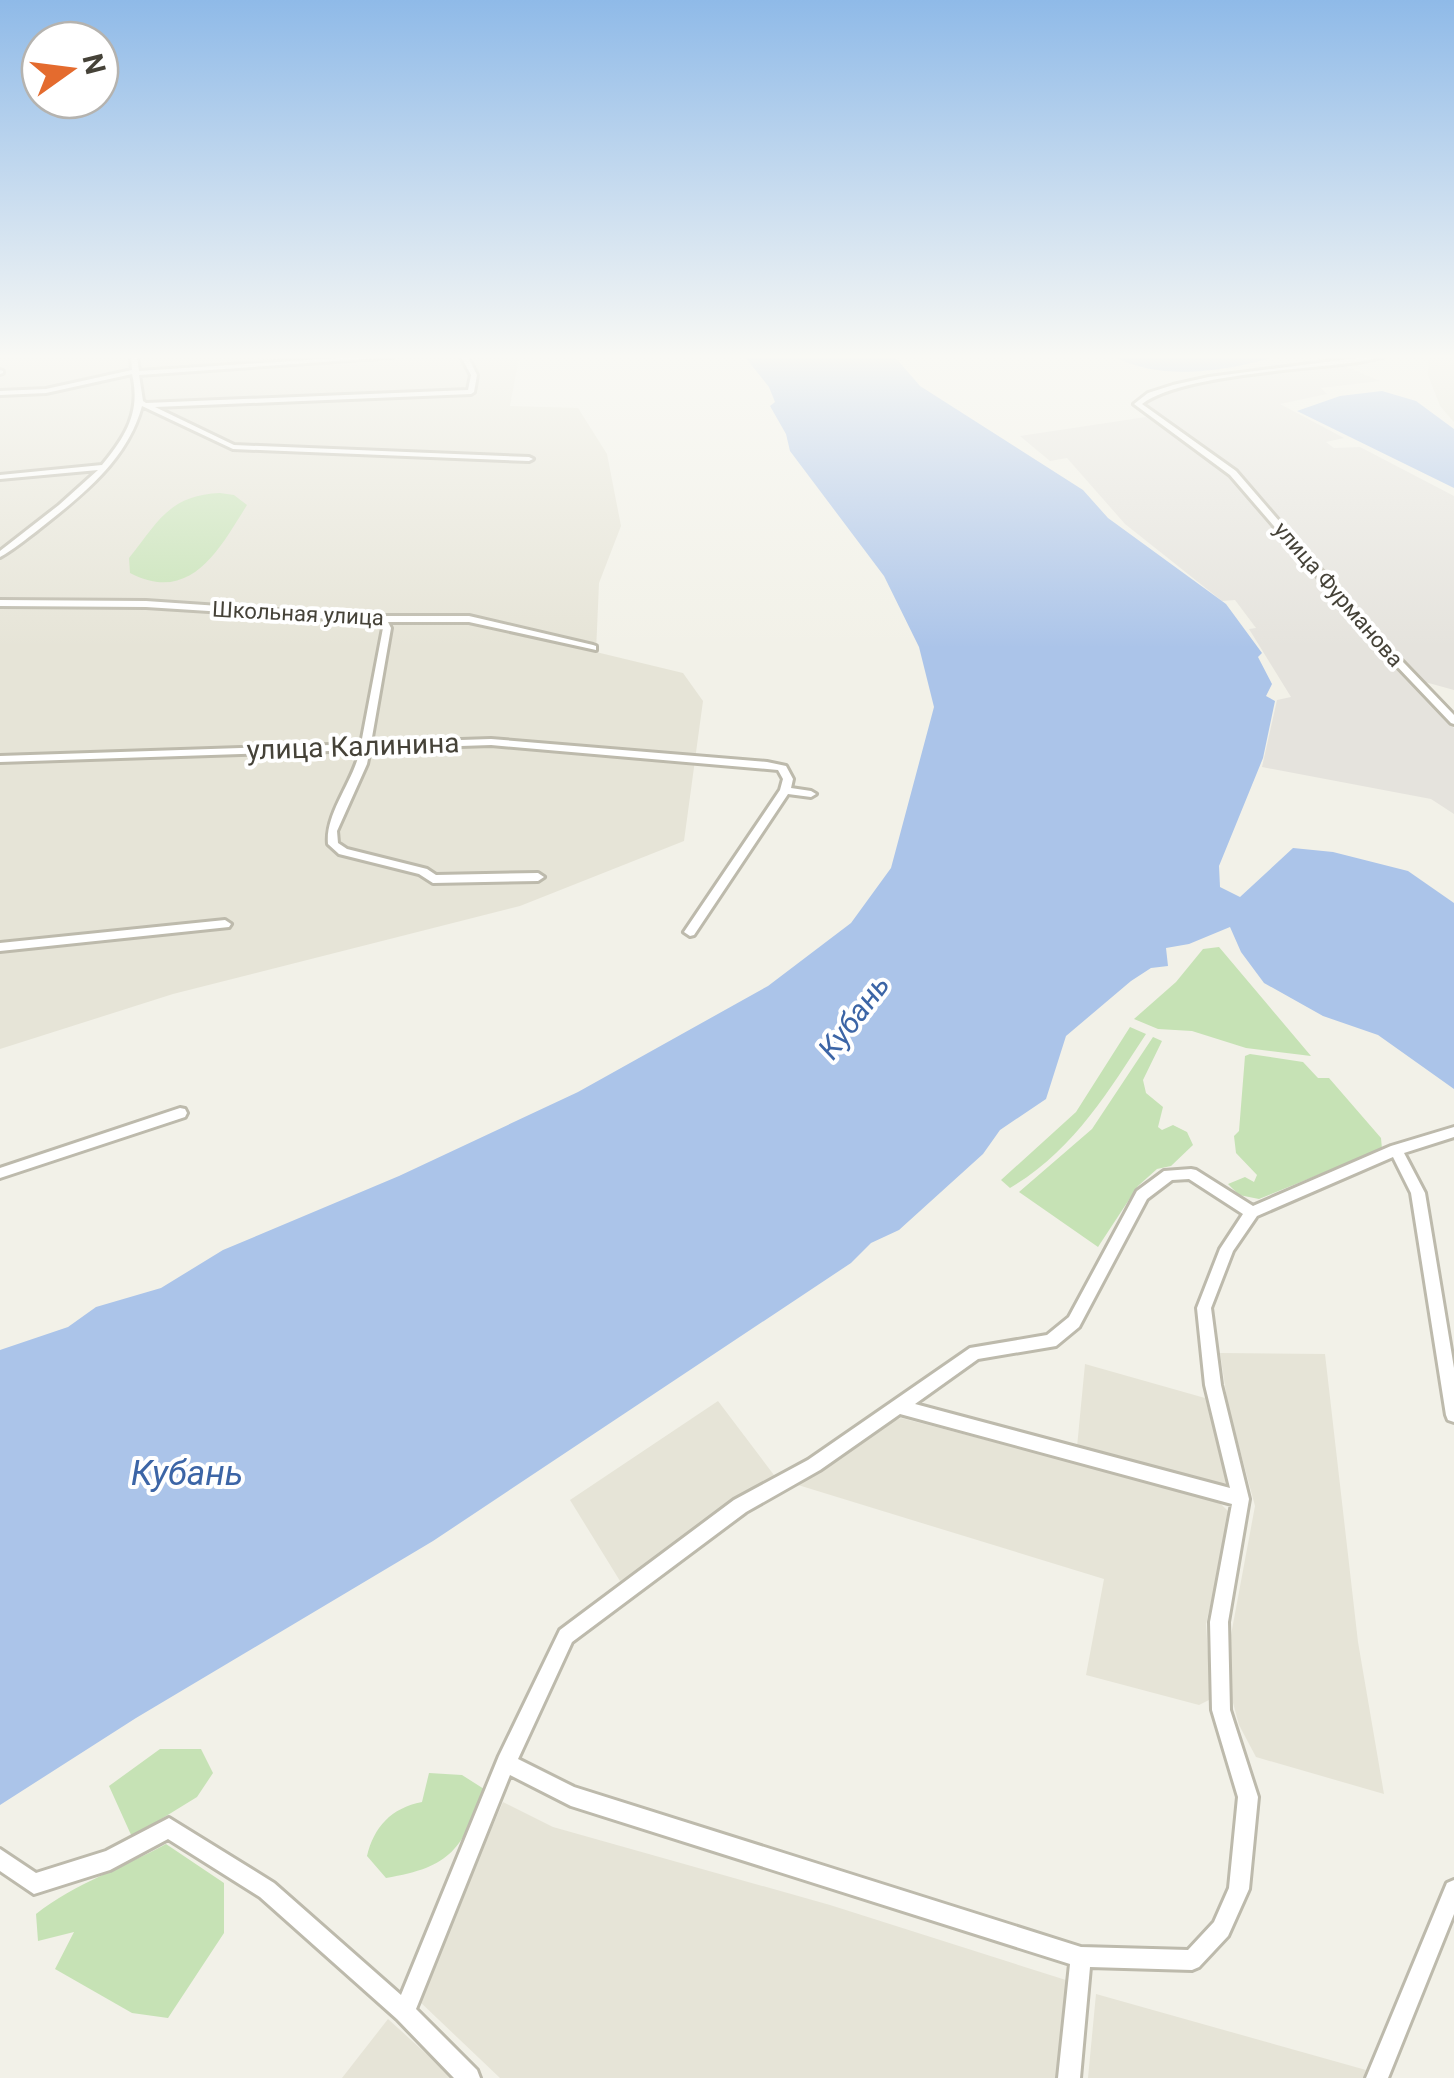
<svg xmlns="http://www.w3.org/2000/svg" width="1454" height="2078" viewBox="0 0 1454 2078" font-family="Roboto,sans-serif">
<rect width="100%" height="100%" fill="#f2f1e8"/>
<path fill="#e6e4d7" d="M0,357H519L510,406L578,408L607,454L621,526L599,583L596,652L683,673L703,701L684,841L520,906L173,994L0,1049Z
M1429,357H1454V422L1440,406L1428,375Z
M1220,1353L1325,1354L1358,1642L1384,1794L1256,1757L1239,1725L1229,1688L1231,1635L1255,1506L1228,1406Z
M1085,1364L1205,1398L1228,1481L1218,1488L1077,1447Z
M718,1401L780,1483L620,1581L570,1500Z
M901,1418L1217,1500L1231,1514L1206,1624L1211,1699L1199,1705L1086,1675L1104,1579L798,1485L883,1425Z
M503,1802L553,1827L830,1905L1069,1981L1058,2078H500L418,2000Z
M1096,1994L1366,2070L1363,2078H1088Z
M388,2019L453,2078H342Z"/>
<path fill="#e5e3dd" d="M1345,366L1380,381L1321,388L1327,394L1280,404L1344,438L1326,442L1334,448L1360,447L1454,496V690L1425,682L1409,670L1238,471L1143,409L1146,397L1196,382Z
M1146,417L1226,472L1373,646L1454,728V814L1431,799L1262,767L1277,700L1291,697L1249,629L1256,628L1235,600L1222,601L1125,524L1067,458L1050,461L1020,436Z"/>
<path fill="#c6e2b5" d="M220,493L234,495L247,505C220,548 191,605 130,573L129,558C158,522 169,495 220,493Z
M1219,947L1311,1056L1246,1048L1192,1031L1158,1029L1134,1019L1176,982L1203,949Z
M1130,1027L1146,1034C1108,1092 1073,1151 1010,1188L1001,1180L1076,1112Z
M1153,1037L1162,1041L1143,1080L1146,1093L1163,1107L1158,1127L1162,1130L1173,1125L1187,1132L1193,1145L1171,1166L1157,1169L1138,1186L1098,1247L1019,1192L1092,1129Z
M1250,1054L1303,1062L1318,1078H1329L1381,1138L1382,1149L1259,1199L1239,1195L1228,1184L1245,1177L1254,1182L1257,1175L1236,1153L1234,1136L1239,1131L1245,1056Z
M160,1749H201L213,1773L197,1797L132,1837L109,1786Z
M429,1773L462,1775L484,1789C462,1849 452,1867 386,1878L367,1856C374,1827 391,1808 422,1802Z
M166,1844L224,1883V1933L168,2018L132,2013L55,1969L74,1932L38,1941L36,1914C76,1883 122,1868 166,1844Z"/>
<path fill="#abc4e9" d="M745,357H895L920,386L1083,490L1108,518L1226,604L1262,653L1258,657L1272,684L1266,696L1275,701L1263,758L1219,866L1220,887L1240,897L1293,848L1333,852L1408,871L1454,903V1089L1378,1035L1323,1016L1264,983L1241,952L1230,927L1189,944L1166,948L1168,966L1151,968L1131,981L1066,1036L1046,1099L1000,1130L983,1154L899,1230L871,1243L851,1263L433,1541L136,1718L0,1805V1350L68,1327L96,1307L161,1288L223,1250L399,1176L578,1092L768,986L851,923L891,868L934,707L919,647L884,576L790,451L786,434L770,406L775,402L769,387Z
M1115,357H1274C1226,372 1160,381 1115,357Z
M1382,391L1416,401L1454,429V488L1297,411L1340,396Z"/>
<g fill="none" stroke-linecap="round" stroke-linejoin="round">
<g stroke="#bdbaac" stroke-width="6">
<path id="street" d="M131,357H137L139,371L352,357H393L139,375L143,401L146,403L468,390L471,375L461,357H468L477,375L474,392L471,394L155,407L234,445L529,457L533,459L529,461L233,449L142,406C127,461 81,496 38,530C26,539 13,550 0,557V551L59,505L98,470L0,479V475L102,465C126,436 141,412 132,374L46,393L0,395V391L46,389L132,370Z
M1364,357H1382L1358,362C1307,369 1180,375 1142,404L1236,471L1379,637L1454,715V724L1451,723L1373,641L1230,475L1134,404L1148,393L1173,385L1209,377Z
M0,370L3,371V373L0,374Z
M0,600L146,601L363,616H469L593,645L596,646V650L469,622H388L391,628L371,743L491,739L767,762L786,766L793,779L791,788L811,791L816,794L811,797L788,794L694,935L690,936L684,932L780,790L783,779L778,770L491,745L370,749L367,764L337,831L338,843L347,849L427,869L436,875L538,873L544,877L538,881L433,883L419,874L339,854L328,844C325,813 354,781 360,750L0,762V756L361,744L383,628L379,622L146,607L0,606Z
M225,920L231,924L229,927L0,951V943Z
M180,1108L185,1109L187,1113L185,1117L0,1178V1168Z
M1454,1127V1137L1404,1153L1425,1193L1454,1368V1422L1448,1420L1446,1415L1411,1193L1393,1157L1257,1216L1233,1251L1211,1308L1221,1385L1249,1499L1228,1622L1230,1710L1258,1797L1249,1889L1228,1936L1199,1967L1192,1970L1090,1967L1080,2078H1058L1070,1964L571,1806L510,1775L416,2009L477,2070L480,2078H454L397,2019L260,1897L168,1839L110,1870L34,1894L0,1871V1849L36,1873L106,1851L169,1818L274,1883L401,1995L499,1756L560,1630L734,1500L808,1460L970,1348L1047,1335L1069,1317L1137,1191L1164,1171L1191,1169L1196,1170L1253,1206L1391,1146ZM1189,1179L1243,1214L1220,1249L1197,1308L1205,1385L1230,1488L915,1404L978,1359L1056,1346L1079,1327L1147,1199L1172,1180ZM900,1414L1232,1504L1210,1622L1212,1710L1238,1797L1229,1888L1214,1922L1188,1950L1081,1947L574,1787L518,1759L572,1642L746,1512L820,1470Z
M1454,1880V1914L1388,2078H1366L1447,1883Z"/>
</g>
<use href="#street" fill="#fff" fill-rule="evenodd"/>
</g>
<linearGradient id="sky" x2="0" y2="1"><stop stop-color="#8fbae8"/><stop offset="0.55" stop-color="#f9f9f5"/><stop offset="1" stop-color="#f9f9f5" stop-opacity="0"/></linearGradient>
<rect width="1454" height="648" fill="url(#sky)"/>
<g text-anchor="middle" stroke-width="8" stroke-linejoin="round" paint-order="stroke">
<g font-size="22" fill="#454238" stroke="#fff">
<text transform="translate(1339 594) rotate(49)" y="8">улица Фурманова</text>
<text transform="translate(298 613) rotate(3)" y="8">Школьная улица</text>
</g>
<g font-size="28" fill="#454238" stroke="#fff">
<text transform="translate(353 746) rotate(-2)" y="10">улица Калинина</text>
</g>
<g font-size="30" font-style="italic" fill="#3c65a6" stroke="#fff">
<text transform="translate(854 1017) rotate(-53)" y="10">Кубань</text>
</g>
<g font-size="35" font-style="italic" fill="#3c65a6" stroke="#fff">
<text x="187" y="1485">Кубань</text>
</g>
</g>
<g transform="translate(70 70) rotate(76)"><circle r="48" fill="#ffffff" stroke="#b5b3af" stroke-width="2.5"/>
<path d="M0-8L18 38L0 25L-18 38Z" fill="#e46b2e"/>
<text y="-15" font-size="28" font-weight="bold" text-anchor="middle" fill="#454238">N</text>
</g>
</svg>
